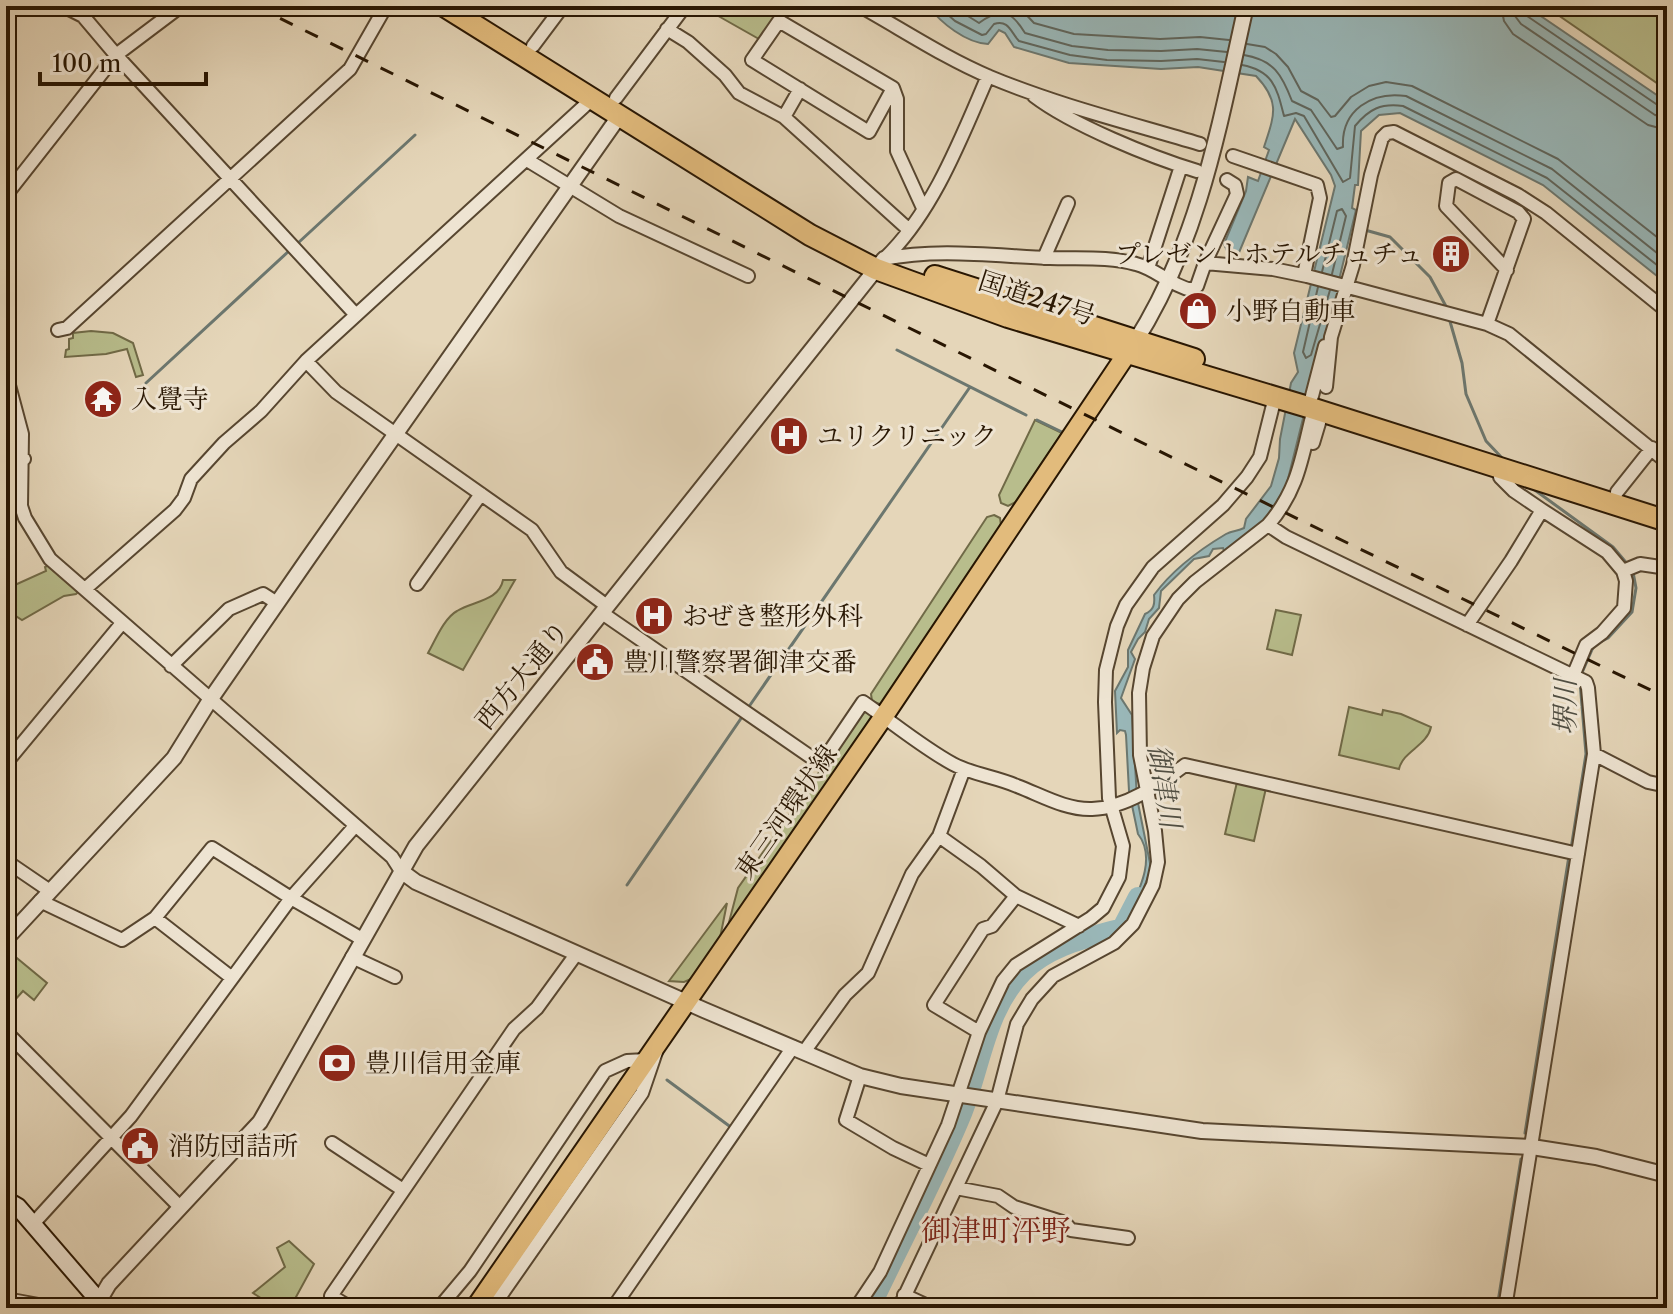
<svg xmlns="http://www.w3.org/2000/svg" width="1673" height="1314" viewBox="0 0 1673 1314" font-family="'Libre Caslon Text','Noto Serif JP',serif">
<rect width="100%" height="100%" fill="#e5d6b9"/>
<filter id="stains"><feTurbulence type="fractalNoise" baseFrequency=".0025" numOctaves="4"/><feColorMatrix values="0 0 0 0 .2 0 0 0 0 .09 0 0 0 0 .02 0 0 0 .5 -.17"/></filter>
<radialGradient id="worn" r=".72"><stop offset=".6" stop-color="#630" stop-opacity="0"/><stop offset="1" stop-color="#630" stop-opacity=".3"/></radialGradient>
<path fill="#b8bd8c" stroke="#706a47" stroke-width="2" d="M718,6H755L775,18L759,39L713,13Z
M1545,6H1667V90Z
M91,331L113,333L133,343L143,375L136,377L127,349L106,354L65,357L66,350L69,349V339L73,338V333Z
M1035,420L1062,433L1016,502L1008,506L1001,503L999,495Z
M994,515L1000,518L1001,526L882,705L872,701L871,694L987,517Z
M51,564L80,590L76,594L64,596L22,620L11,613L6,616V589L46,571L45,567Z
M503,580H515L463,670L428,653C435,641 444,618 457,611C473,601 499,601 503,580Z
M1276,610L1301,615L1292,655L1267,649Z
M1349,707L1382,715L1383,710L1401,714L1431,727C1427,746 1403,751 1399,769L1339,755Z
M864,708L875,715L728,926L738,888Z
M1237,782L1266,788L1254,841L1225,834Z
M727,903L720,938L691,979L684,982L669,981Z
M12,954L47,983L34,1000L23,991L6,1010V963Z
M289,1241L314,1264L290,1308H276L253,1293L285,1267L277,1248Z"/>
<path fill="#99b7b8" stroke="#6c776f" stroke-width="2" d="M928,6H1526L1667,102V284L1543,185L1400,113L1379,115L1361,131L1358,185H1355L1352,208L1356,210L1340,276L1337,301L1317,362L1286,487L1264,522L1225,554L1223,548L1213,549L1209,556L1194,559L1161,591L1159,608L1149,619L1145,632L1138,639L1131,652L1135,659L1121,698L1132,715L1137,798L1151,868L1137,907L1123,926C1134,899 1159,861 1138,834L1129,791L1126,735L1125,731L1120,730L1117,733L1115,691L1128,667V650L1145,614C1154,610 1155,604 1154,595C1173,569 1199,550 1226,534C1231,531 1238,531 1244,528L1246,519L1271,486L1279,458L1280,439L1291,383L1298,372L1294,353L1335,186L1331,175L1295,119L1238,255L1228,253L1224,244L1246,191L1248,177L1258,181L1269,150L1264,147C1274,116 1281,102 1256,76L1198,67L1161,69L1069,63L1014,47L1005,33L999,30L988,44C966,43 941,23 928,6Z"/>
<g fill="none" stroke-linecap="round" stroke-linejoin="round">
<path stroke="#60665d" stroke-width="2" d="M938,6L955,21L982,35L986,34L994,24C1009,19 1011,33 1019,41L1070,55L1107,60L1161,61L1197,59L1224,62
M952,6L979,23C1001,7 1011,10 1025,33L1072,46L1108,50L1161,51L1197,49L1227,52
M1018,6L1034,23L1074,34L1160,39L1200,37L1229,40
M1501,6L1504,21L1513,34L1648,125L1667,130
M1513,6L1515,16L1521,24L1655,115L1667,118
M1523,6L1527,16L1659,106L1667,108
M1247,44L1265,47L1276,54L1288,67L1301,91L1318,100L1331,117L1335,116L1351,97L1369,86L1386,82L1412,86L1558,159L1667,245
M1244,55C1274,60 1282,75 1292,101L1311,110L1337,149L1343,147C1341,110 1372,91 1406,96L1552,169L1667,261
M1242,65C1274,71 1277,89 1284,116L1296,113L1304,116L1343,182L1350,178L1355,126C1369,109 1381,103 1403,106L1547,178L1667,273
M1322,272L1337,211L1342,209L1346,216L1332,274
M1318,287L1303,352L1306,358L1311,355L1330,290"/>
<path stroke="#6c776f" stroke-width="3" d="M1365,230L1390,237L1430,277L1448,310
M298,243L415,135
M1449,318L1462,363L1466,394L1486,441L1504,460
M897,350L1026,415
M146,383L290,250
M1037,420L1062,432
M1532,488L1613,547L1629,566
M1581,675L1594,645L1608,638L1632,612L1636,588L1633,572
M748,708L970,387
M1571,849L1586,754L1580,682
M627,885L742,717
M667,1080L732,1128
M1525,1133L1569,856
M1497,1308L1521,1159"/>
<path stroke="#99b7b8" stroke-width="20" d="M870,1308C900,1244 934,1181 961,1116C981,1068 985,1010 1023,972C1049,946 1087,938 1122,928L1138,897"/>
<g stroke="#574630" stroke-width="16">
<path id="minor" d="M63,6L83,16L116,55L356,315
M860,6C903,30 945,58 990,77C1057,105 1130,123 1200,144
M667,29L688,42L725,75L739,93L784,117L908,229
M533,46L563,6
M893,88L869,132L752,60L779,21L893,88L897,99V151L923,208
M1034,96C1072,125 1151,157 1197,171
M616,98L685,6
M784,117L800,89
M1233,156L1317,185L1320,198L1304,275
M527,160L619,216L748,276
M6,195L116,55L181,6
M1044,258L1068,203
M884,259C937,248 996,256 1050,258C1077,259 1110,256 1136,264C1156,269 1168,284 1191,290L1197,286L1205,263L1273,269L1307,276L1487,324L1509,334L1667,462
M884,259C933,213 962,136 988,76
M1205,263L1237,194L1235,185L1227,180
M1148,268L1181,166
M1487,324L1524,219L1518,212L1456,179L1449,183L1446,206L1507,270
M58,330L67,328L350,69L386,6
M306,361L336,392L532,530L561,572L607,606
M6,374L22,434L21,506L25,518L50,559L392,857L401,871
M1326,387L1331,337L1353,265L1371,175L1382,138L1387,133L1394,132L1518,195L1546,213L1667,311
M1312,396L1325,346
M1313,443L1319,423
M6,464L24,459
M1500,477L1514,491L1542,510
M1617,492L1652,448
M1268,525L1286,537L1586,682L1588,688L1594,754L1505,1308
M1623,571L1640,564L1667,568
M417,584L481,494
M85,589L175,510L184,498L191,479L224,443L261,411L306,361L592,99
M602,613L821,764L863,702C892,722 922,747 953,764C971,774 997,777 1017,786C1041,795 1066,810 1092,809C1126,808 1160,784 1185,765L1578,854
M1467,625L1511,561L1542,510L1607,552L1623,571L1626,581L1624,608L1602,633L1586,645L1573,676
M171,666L229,609L263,594L277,603
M1594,754L1648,782L1667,786
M6,763L122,623
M939,836L981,866L1016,896L1079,926
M6,861L50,891
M40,901L122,940L155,918L212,848L291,898L362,939
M155,918L232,978
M352,957L395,977
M6,1032L180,1207
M979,1032L934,1005L983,929L992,926L1016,896
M804,1052L845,995L868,973L912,874L939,836L964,769
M860,1076L846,1120L893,1148L929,1165
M332,1143L403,1190
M956,1188L998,1196L1014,1207L1065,1223L1071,1230L1128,1238
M32,1225L131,1116L291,898L355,826
M904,1295L932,1308
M6,1299L55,1308
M351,1308L331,1296L514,1029L537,1008L577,953
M439,1308L470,1271L605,1071L627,1061L646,1060
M492,1308L642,1093L656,1052
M613,1308L793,1047
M856,1308L880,1272L948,1125L979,1032L1003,981L1016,965L1091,918L1103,908L1119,877L1123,846L1109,798L1105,702L1106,670L1117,626L1126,605L1153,567L1223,505L1247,477L1260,457L1275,397
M899,1308L997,1101L1017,1024L1032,999L1053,976L1114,943L1133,924L1153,885L1158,862L1155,831L1140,755L1139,693L1143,668L1153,636L1178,599L1195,582L1268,525C1300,488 1302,454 1314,409"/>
</g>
<g stroke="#574630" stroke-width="18">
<path id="tertiary" d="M1135,342C1200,240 1220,122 1246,6
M401,871L416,882L704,1010L860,1076L901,1086L1202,1131L1532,1147L1596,1157L1667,1175
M6,939L174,758L210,700L307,560L620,115
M99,1301L109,1284L260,1122L416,846L884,259"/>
</g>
<g stroke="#281602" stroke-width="20">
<path id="secondary" d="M6,1200L18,1207L99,1301L98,1308"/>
</g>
<g stroke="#281602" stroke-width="22">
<path id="primary" d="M475,1308L884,716L1134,343"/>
</g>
<g stroke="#281602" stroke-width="24">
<path id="trunk" d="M444,6L810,235L876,269L1008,317L1308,407L1667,521
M935,276L1194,359"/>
</g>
<use href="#minor" stroke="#eee4d2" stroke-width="12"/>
<use href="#tertiary" stroke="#eee4d2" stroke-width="14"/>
<use href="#secondary" stroke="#eee4d2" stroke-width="16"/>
<use href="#primary" stroke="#e2bb7c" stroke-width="18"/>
<use href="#trunk" stroke="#e2bb7c" stroke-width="20"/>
<path stroke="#281602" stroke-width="3" stroke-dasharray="14 14" stroke-linecap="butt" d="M255,6L1224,483L1667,698"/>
</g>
<defs>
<g id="building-disc" transform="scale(2)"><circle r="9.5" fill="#8f2418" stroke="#eee4d2"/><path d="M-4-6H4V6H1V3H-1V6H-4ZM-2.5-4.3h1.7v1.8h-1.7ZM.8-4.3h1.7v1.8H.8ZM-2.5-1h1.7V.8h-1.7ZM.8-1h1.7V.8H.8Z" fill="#fff"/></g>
<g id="shop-disc" transform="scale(2)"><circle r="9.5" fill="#8f2418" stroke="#eee4d2"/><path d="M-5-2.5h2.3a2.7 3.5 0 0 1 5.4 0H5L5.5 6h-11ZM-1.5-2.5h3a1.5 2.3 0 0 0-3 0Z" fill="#fff"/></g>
<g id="temple-disc" transform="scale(2)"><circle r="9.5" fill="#8f2418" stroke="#eee4d2"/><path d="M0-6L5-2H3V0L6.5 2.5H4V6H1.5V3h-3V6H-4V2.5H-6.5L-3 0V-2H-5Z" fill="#fff"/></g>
<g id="hospital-disc" transform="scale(2)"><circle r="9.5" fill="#8f2418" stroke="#eee4d2"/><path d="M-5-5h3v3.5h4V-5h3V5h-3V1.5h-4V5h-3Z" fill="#fff"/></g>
<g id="civic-disc" transform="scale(2)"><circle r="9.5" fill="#8f2418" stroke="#eee4d2"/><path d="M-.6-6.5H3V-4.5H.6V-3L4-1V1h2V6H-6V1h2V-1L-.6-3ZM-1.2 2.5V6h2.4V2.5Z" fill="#fff"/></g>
<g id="bank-disc" transform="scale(2)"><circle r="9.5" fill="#8f2418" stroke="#eee4d2"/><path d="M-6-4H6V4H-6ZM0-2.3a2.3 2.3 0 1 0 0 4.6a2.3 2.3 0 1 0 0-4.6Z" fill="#fff"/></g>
</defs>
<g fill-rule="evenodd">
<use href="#building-disc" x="1451" y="254"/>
<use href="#shop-disc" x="1198" y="311"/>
<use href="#temple-disc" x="103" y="399"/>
<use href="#hospital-disc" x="789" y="436"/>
<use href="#hospital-disc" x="654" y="616"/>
<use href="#civic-disc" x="595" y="662"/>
<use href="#bank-disc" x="337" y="1063"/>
<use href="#civic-disc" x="140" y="1146"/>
</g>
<g text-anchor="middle" stroke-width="6" stroke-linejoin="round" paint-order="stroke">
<g font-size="26" fill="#281602" stroke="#eee4d2" text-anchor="start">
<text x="1423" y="263" text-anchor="end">プレゼントホテルチュチュ</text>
<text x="1226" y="320">小野自動車</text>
<text x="131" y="408">入覺寺</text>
<text x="817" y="445">ユリクリニック</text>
<text x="682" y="625">おぜき整形外科</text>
<text x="623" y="671">豊川警察署御津交番</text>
<text x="365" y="1072">豊川信用金庫</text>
<text x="168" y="1155">消防団詰所</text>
</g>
<g font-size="26" fill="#281602" stroke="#eee4d2">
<text transform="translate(1037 298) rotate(18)" y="9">国道247号</text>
<text transform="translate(522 675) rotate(-51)" y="9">西方大通り</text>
<text transform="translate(786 812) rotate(-55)" y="9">東三河環状線</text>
</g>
<g font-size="28" font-style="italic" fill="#504e42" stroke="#eee4d2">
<text transform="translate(1565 707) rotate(-90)" y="10">堺川</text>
<text transform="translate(1165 786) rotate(81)" y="10">御津川</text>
</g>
<g font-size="30" fill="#7a1f14" stroke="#eee4d2">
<text x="996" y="1241">御津町泙野</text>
</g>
</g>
<rect width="1673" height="1314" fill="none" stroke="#e5d6b9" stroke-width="32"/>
<rect x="8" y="8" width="1657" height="1298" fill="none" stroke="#281602" stroke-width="4"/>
<rect x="16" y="16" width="1641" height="1282" fill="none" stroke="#281602" stroke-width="2"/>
<path d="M40 72v12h166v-12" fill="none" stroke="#281602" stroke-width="4"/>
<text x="52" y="72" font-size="24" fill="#281602" stroke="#eee4d2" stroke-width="6" paint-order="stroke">100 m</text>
<rect width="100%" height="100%" filter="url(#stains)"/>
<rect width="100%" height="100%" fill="url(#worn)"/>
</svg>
